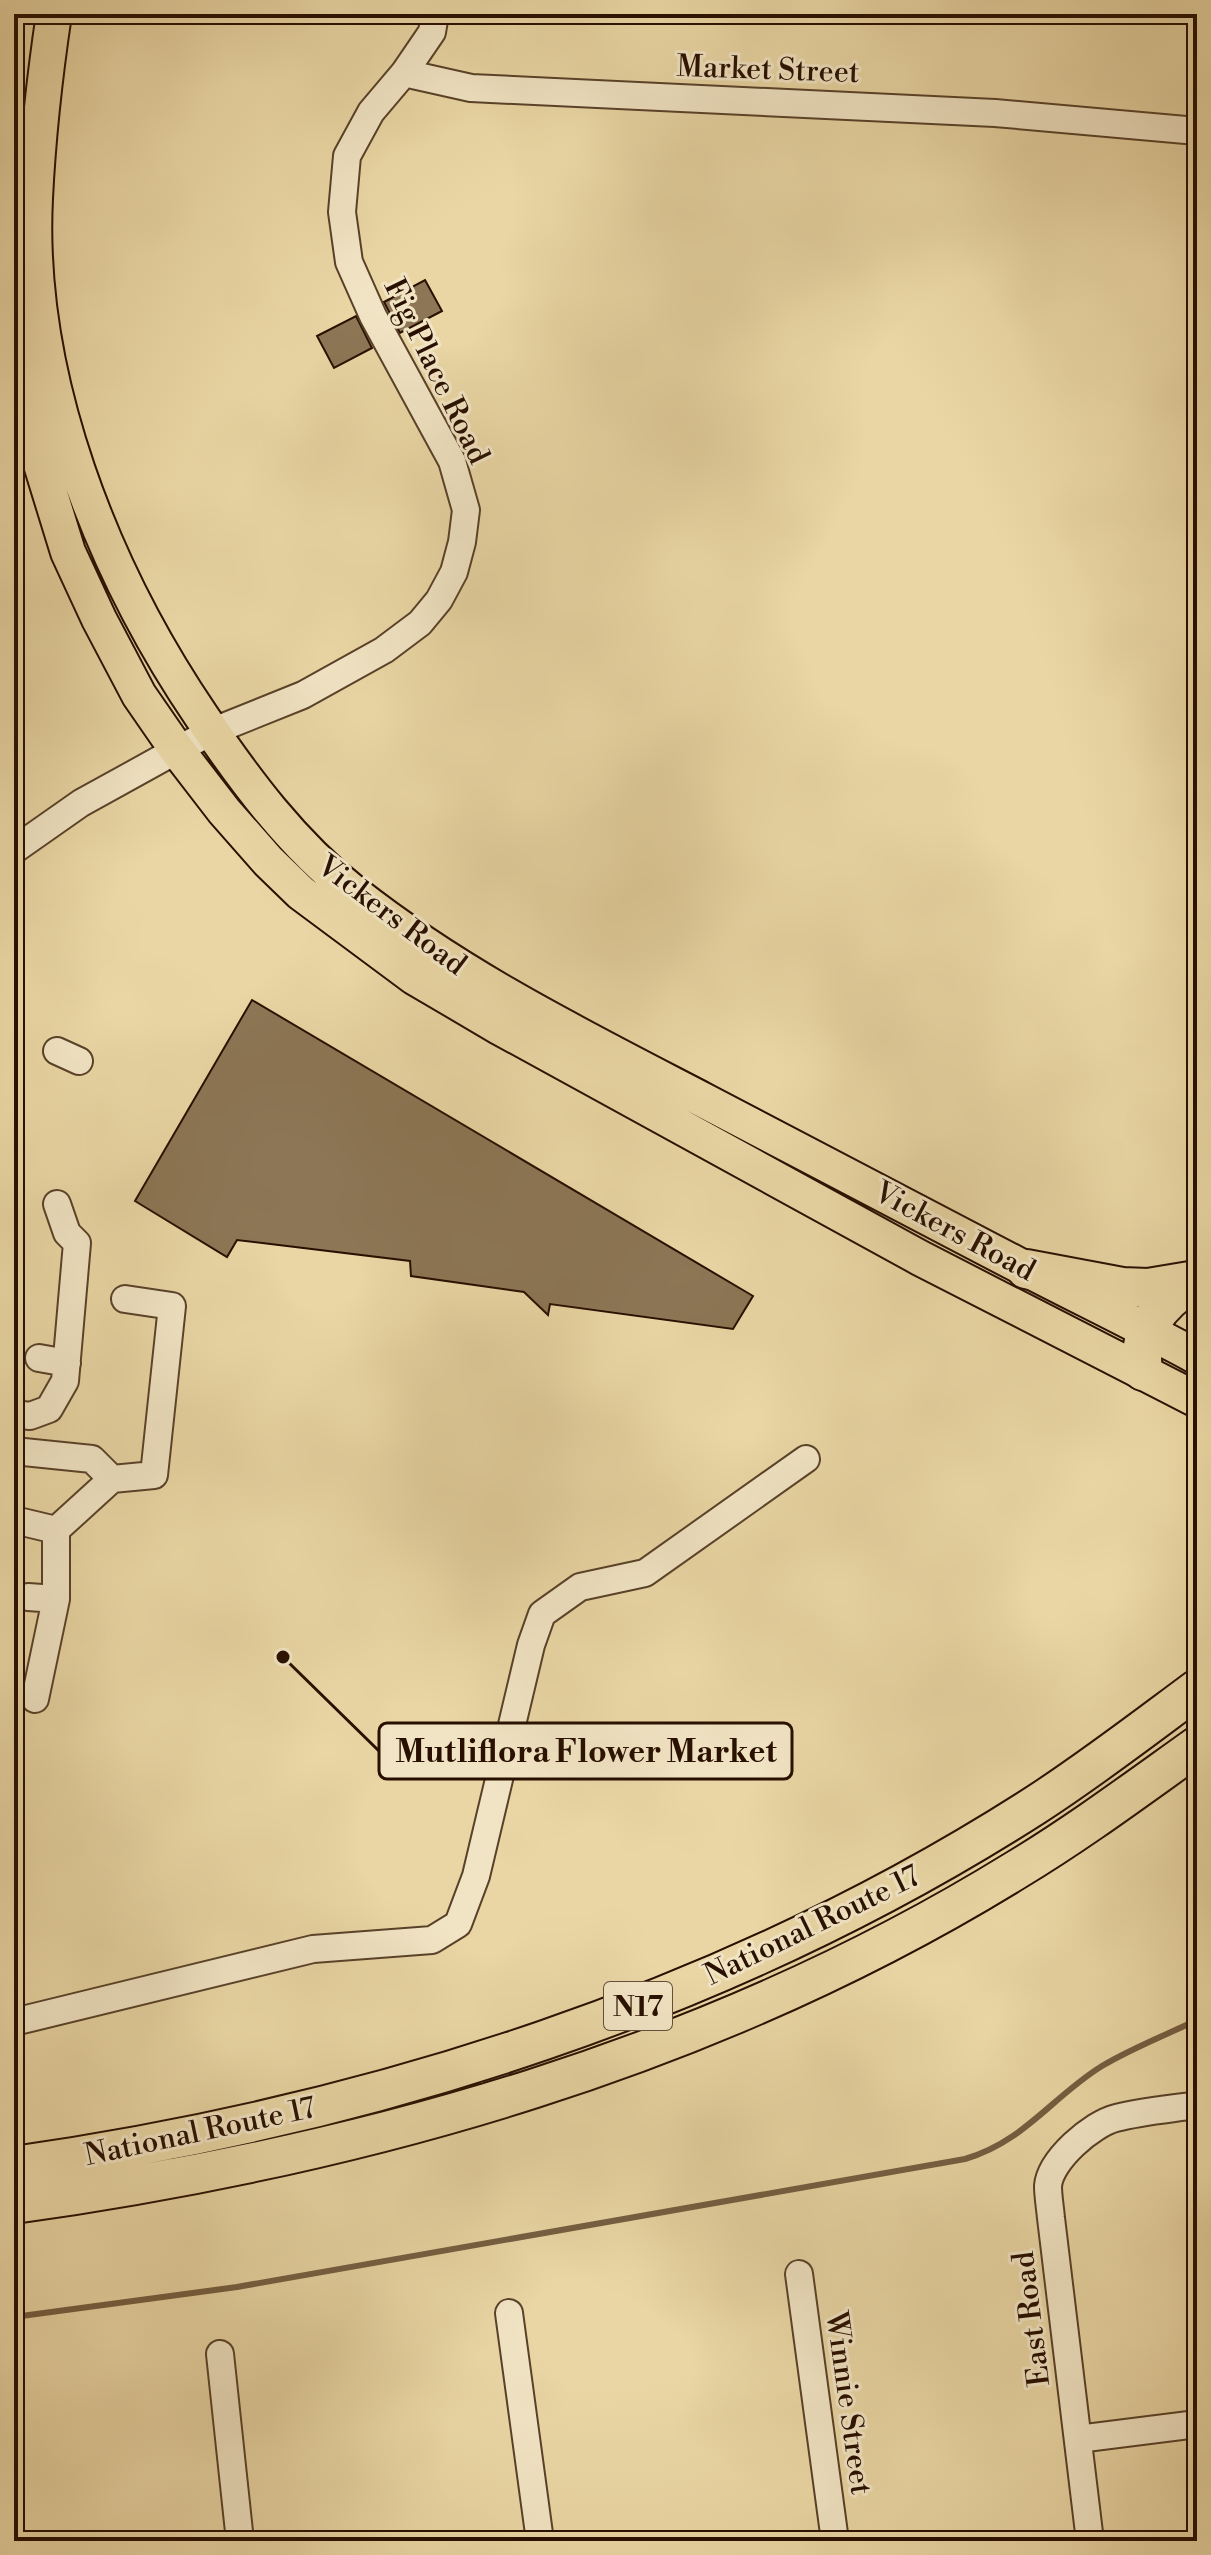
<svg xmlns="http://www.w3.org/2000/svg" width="1211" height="2555" viewBox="0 0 1211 2555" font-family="'Libre Bodoni',serif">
<rect width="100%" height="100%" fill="#e9d6a4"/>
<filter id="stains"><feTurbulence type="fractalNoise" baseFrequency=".0025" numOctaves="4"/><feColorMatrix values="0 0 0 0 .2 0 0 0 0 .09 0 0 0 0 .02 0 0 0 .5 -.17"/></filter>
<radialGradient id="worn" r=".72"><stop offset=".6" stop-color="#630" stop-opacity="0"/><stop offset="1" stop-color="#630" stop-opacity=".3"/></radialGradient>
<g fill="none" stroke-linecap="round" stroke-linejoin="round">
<path stroke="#745e41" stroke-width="6" d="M14,2317L237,2287L965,2159C1024,2142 1053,2096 1102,2066C1132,2048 1166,2035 1197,2020"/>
</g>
<path fill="#8c7655" stroke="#280f00" stroke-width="2" d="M425,280L442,311L400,333L384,302Z
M356,316L372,348L334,368L317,336Z
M252,1000L753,1296L733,1329L550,1304L548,1315L524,1292L411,1276L410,1261L237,1240L227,1257L135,1201Z"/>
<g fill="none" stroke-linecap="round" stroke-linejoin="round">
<g stroke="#584129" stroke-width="30">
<path id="minor" d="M404,73L471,88L995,113L1197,131
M14,850L81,803L177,750L211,732L303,695L384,650L420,623L439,600L454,572L462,542L466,510L452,461L373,316L349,262L342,212L347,156L371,112L404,73L432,32L435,14
M57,1051L79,1061
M39,1358L67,1363
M14,1414L30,1416L49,1409L65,1381L77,1243L67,1233L57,1204
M14,1451L92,1459L112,1479
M14,1520L56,1530
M56,1530L112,1479L154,1475L172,1306L125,1299
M28,1597L56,1599
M35,1699L56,1599V1530
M14,2022L313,1949L432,1940L458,1924L476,1876L531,1645L542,1614L580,1587L645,1573L806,1459
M799,2274L835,2541
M509,2313L540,2541
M220,2354L240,2541
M1078,2439L1197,2424
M1090,2541L1051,2218C1050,2207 1048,2196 1048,2186C1050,2160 1092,2124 1116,2118C1142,2111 1171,2109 1197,2105"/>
</g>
<g stroke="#280f00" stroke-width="38">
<path id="major" d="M54,14C45,74 38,137 35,198C26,378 102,570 202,717C246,782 292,844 354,893C462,978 584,1038 705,1101C811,1156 917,1212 1024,1268C1082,1298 1140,1326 1197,1357
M14,313L32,435L68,552L99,619L139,695L177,750L224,811L268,861L301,893L414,977L499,1027L920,1258L1197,1400"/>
</g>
<g stroke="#280f00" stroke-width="42">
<path id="highway" d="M1026,1269L1122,1287L1148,1288L1196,1280
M1143,1371C1137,1329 1160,1304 1192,1282
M14,2166C372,2115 728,2002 1034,1806C1090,1770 1143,1729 1197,1689
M14,2204C365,2155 713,2057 1016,1870C1079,1832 1138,1788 1197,1746"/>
</g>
<use href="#minor" stroke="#f1e4c4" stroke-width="26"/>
<use href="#major" stroke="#e9d6a4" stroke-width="34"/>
<use href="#highway" stroke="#e9d6a4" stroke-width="38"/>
</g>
<g text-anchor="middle" stroke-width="6" stroke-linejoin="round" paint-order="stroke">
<rect fill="#f1e4c4" stroke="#644f3b" stroke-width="2" x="604" y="1982" width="68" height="48" rx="6"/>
<g font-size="28" font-weight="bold" fill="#280f00">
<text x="638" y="2016">N17</text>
</g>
<g font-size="30" fill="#280f00" stroke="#f1e4c4">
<text transform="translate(768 69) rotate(2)" y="10">Market Street</text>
<text transform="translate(437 371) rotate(64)" y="10">Fig Place Road</text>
<text transform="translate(392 915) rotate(37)" y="10">Vickers Road</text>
<text transform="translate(955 1231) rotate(28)" y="10">Vickers Road</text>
<text transform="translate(812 1925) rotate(-26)" y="10">National Route 17</text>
<text transform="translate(200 2131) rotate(-12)" y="10">National Route 17</text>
<text transform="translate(1031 2319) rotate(-97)" y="10">East Road</text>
<text transform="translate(849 2403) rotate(82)" y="10">Winnie Street</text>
</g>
</g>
<path fill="none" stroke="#280f00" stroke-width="3" d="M283 1657L379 1751"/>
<circle fill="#280f00" stroke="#f1e4c4" stroke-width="3" cx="283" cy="1657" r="8"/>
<rect fill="#f1e4c4" stroke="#280f00" stroke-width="3" x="379" y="1723" width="413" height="56" rx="8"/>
<g font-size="32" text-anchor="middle" font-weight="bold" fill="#280f00">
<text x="586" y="1762">Mutliflora Flower Market</text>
</g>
<rect width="1211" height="2555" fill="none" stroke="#e9d6a4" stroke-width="48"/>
<rect x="16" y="16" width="1179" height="2523" fill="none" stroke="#280f00" stroke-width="4"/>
<rect x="24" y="24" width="1163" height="2507" fill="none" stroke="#280f00" stroke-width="2"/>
<rect width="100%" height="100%" filter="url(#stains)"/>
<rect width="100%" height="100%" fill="url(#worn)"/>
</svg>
